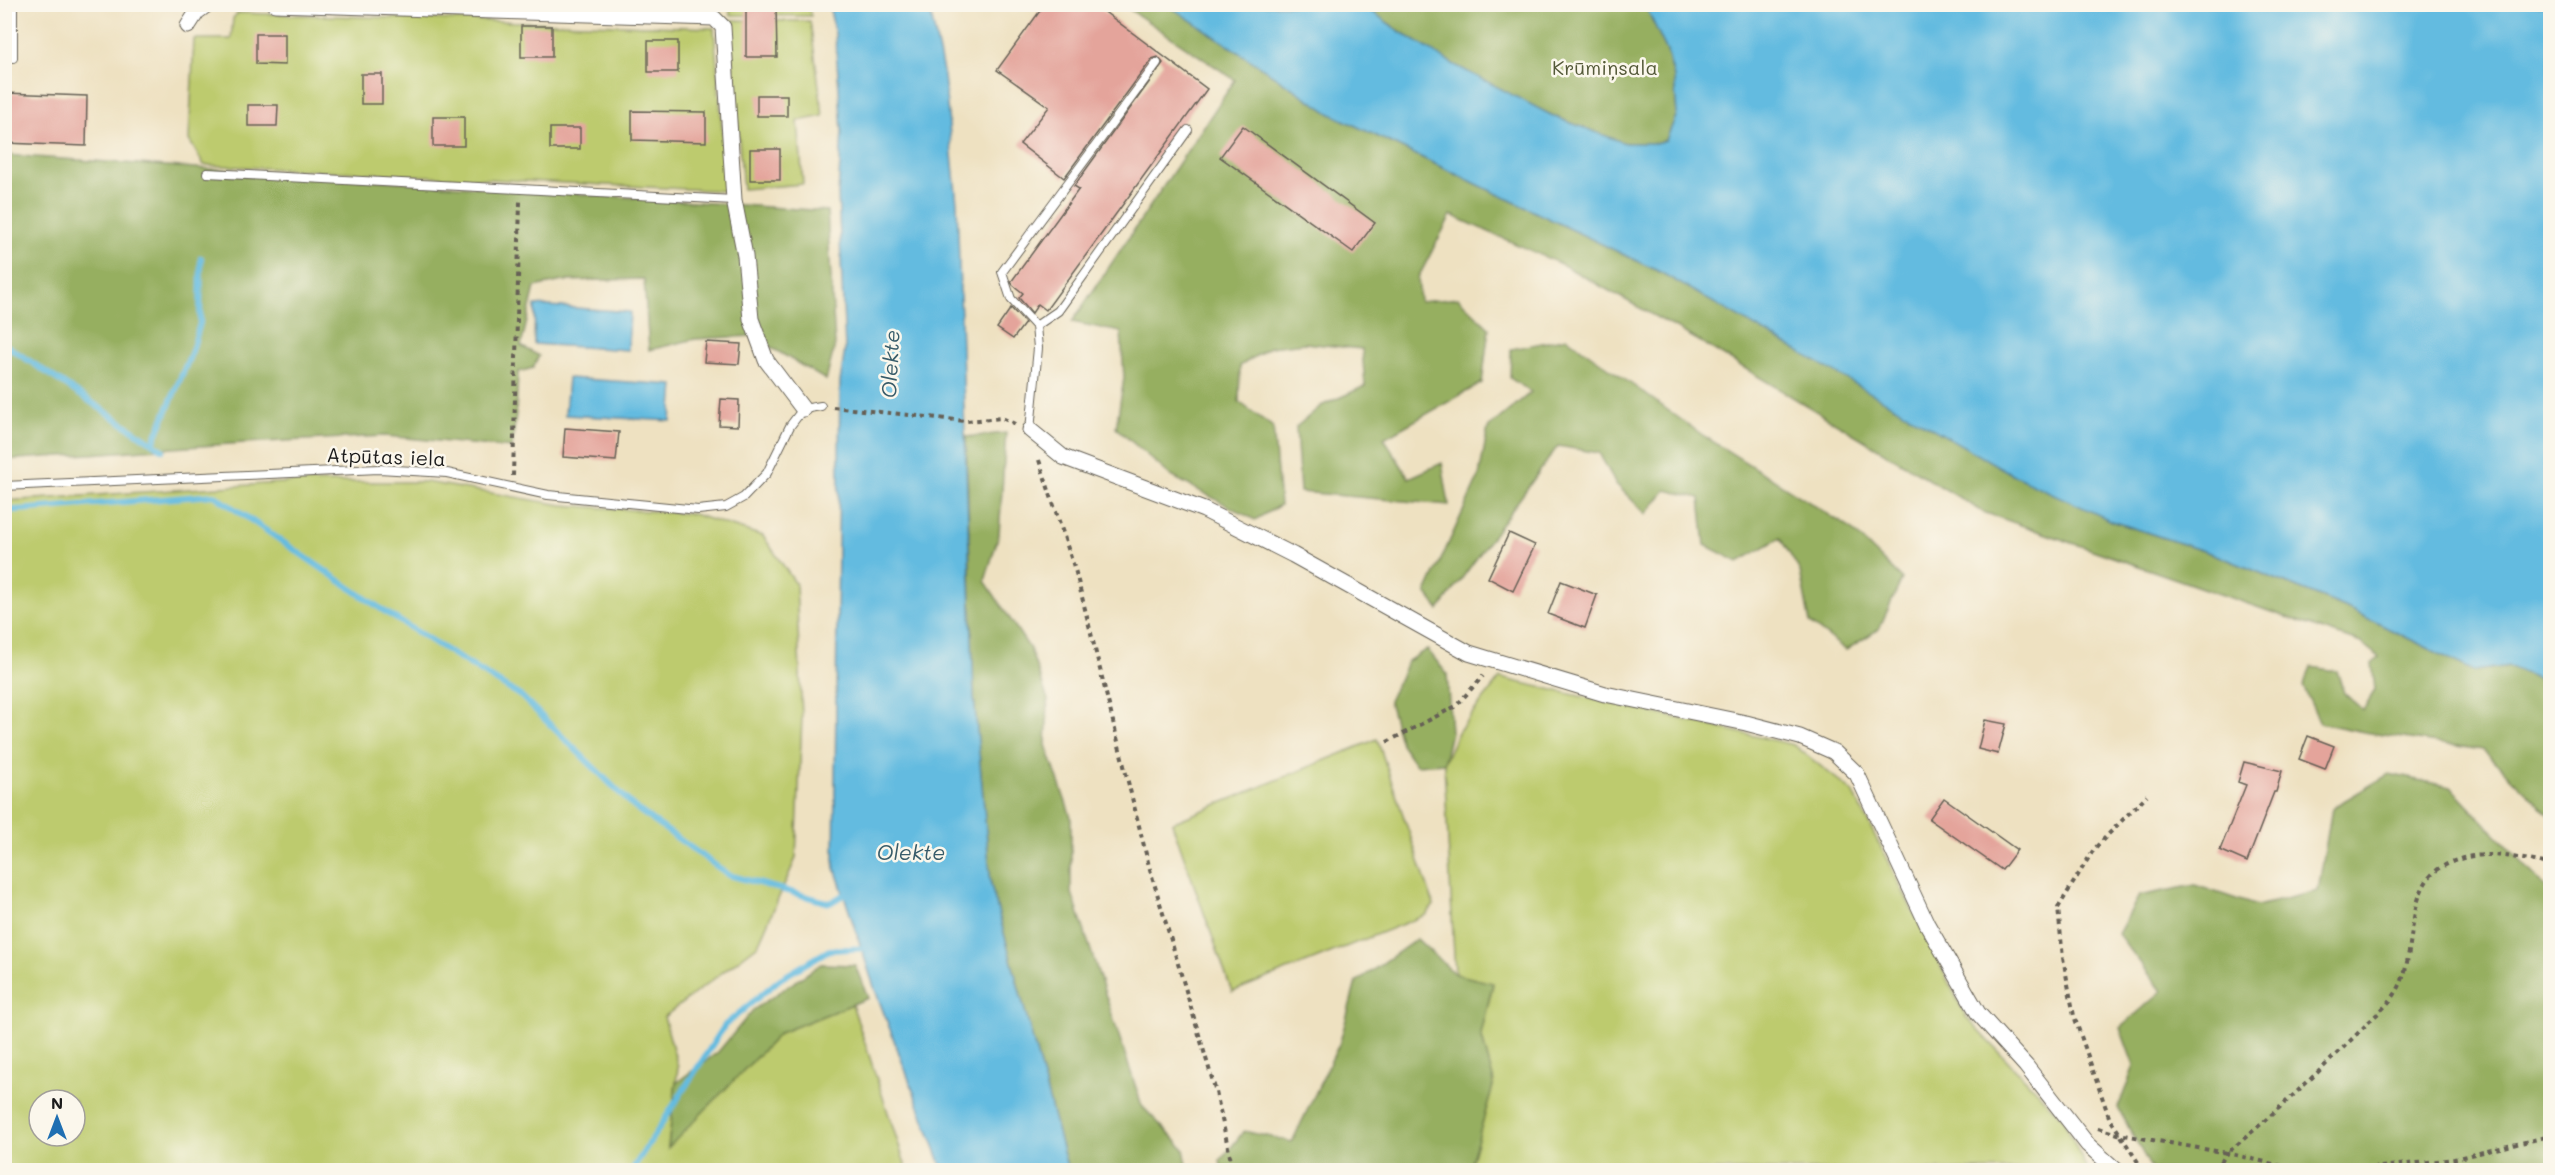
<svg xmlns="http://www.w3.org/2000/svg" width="2555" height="1175" viewBox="0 0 2555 1175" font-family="Mali,sans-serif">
<rect width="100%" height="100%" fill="#fbf7ec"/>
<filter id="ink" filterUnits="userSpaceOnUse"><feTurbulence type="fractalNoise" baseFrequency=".0167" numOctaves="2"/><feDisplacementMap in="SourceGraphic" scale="12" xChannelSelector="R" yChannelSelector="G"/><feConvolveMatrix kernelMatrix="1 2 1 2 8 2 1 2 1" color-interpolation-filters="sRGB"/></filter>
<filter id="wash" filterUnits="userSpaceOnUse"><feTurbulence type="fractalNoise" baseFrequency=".008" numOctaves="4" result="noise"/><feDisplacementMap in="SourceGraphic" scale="24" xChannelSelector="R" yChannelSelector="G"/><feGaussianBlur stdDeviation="1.35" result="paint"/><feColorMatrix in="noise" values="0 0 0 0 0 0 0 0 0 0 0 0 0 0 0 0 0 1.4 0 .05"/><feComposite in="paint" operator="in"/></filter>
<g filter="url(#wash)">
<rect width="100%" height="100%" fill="#eee1c1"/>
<path fill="#bdcb6e" stroke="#6c7445" stroke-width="1.5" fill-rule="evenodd" d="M715,4V11L530,5Z
M730,5H808L811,16L730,15Z
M238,13L714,28L727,191L204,165L189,140L194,39H231L233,18Z
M729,20L810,21L823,116L798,121L803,184L743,189Z
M294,482H426L562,505L693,514L763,536L796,584L802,717L796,858L758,945L664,1017L678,1067L668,1146L780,1033L852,1004L907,1170H5V501ZM39,1100H75V1136H39Z
M1500,678L1794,745L1853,792L1966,1017L2063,1119L2087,1170H1469L1494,1082L1481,1034L1493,984L1455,974L1444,763L1458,732Z
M1377,739L1434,905L1426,915L1232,992L1172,823Z"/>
<path fill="#96af61" stroke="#59663e" stroke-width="1.5" d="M1123,5H1168L1331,114L1660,272L2112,521L2216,555L2345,607L2474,671L2509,666L2550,684V816L2483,750L2364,732L2320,723L2303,686L2311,667L2337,671L2344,693L2363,710L2375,690L2372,663L2379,657L2361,643L1983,512L1701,342L1563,265L1451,215L1418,278L1420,302L1458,298L1489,328L1482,383L1384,438L1409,478L1442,463L1449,505L1300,492L1296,427L1321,406L1365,386L1362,349L1305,343L1270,347L1240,366L1239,402L1273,427L1280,505L1255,520L1171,476L1116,428L1124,378L1121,332L1072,322L1235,80Z
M1363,5H1645L1667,51L1674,77L1677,114L1666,140C1654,144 1639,146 1626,143C1613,141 1599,134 1587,129C1507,100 1431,55 1363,5Z
M5,155L827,211L835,345L826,380L752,336L695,339L649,350L644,279L563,281L535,287L521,346L539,356L533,368L518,372L516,414L512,448L385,436L244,443L5,460Z
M1567,338L1704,436L1850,528L1902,579L1879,629L1846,650L1810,623L1800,571L1780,538L1738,562L1705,545L1700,498L1666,490L1646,514L1616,484L1599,453L1558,446L1439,610L1426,593L1479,476L1488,428L1531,392L1510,378L1511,349Z
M1006,433L999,534L985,581L1030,649L1048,700L1046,745L1071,817V890L1142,1106L1184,1149L1188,1170H1068L991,885L974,697L966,437Z
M1427,649L1447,674L1451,732L1444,763L1416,765L1401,744L1389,701L1408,661Z
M2389,774L2451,787L2550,892V1170H2152L2118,1108L2134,1066L2120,1028L2162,991L2118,934L2139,896L2195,885L2257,906L2318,891L2332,808Z
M1417,939L1455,974L1493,983L1481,1034L1494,1082L1469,1170H1222L1220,1161L1244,1131L1292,1142L1340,1042L1356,982Z
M821,964L855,965L868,998L780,1033L668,1148L676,1083L718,1052L753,1010Z"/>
<path fill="#63bbe0" stroke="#406c7e" stroke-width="1.5" d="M829,5H929L944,76L957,203L974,697L991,885L1068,1170H943L874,987L834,865L840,382L845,349L838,194L842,131L835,34Z
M1168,5H1363L1399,31L1455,65L1555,117L1625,143H1655L1666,140L1677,114L1674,77L1667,51L1645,5H2550V684L2509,666L2474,671L2345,607L2216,555L2112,521L2017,477L1660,272L1331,114Z
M535,305L630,312L628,350L534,344Z
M568,378L674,385L671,421L565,415Z"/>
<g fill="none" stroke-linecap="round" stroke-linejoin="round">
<path stroke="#63bbe0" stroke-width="6" d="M4,344L163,450
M153,443L192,351L200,323L201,258
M4,511L214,495L390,615L522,697L634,807L729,875L830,903L850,891
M632,1170L725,1025L780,979L829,950L869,948"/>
</g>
<g id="blocks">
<path fill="#e4a49b" d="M746,4H776L777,57H746Z
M1045,4H1094L1207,89L1046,310L1038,304L1032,313L1019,298L1023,293L1013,285L1011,282L1079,189L1074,186L1163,63L1158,57L1152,59L1064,178L1020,144L1049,107L997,70Z
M521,26H552V57H521Z
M256,34H285V65L256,64Z
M648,41H678V72H648Z
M361,74H382V104H361Z
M4,93L87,96L86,146L4,143Z
M757,95H787V116H757Z
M248,105H278L277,126H248Z
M632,111L706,112V142L632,140Z
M433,117H464V146H433Z
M1243,126L1375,223L1353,252L1220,157Z
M550,128H580V149H550Z
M750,149H780V180H750Z
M1011,308L1025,323L1013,339L997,328Z
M706,342L741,344L739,364L704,362Z
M721,399L739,400L738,426L719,425Z
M565,428L619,432L616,461L563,457Z
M1509,533L1535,545L1513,591L1488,578Z
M1561,581L1597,595L1585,628L1548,614Z
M1985,720L2006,724L1998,754L1978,749Z
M2308,736L2334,746L2325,769L2299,759Z
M2244,762L2282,771L2276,792H2274L2247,862L2220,850L2246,785L2238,782Z
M1944,798L2017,850L2002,870L1929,819Z"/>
</g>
</g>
<g filter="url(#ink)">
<use href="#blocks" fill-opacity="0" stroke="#666156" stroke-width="1.5"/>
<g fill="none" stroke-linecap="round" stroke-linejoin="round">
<g stroke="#666156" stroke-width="10">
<path id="lane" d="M13,58V4
M207,173L734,200
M1036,326L1011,299L1002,272L1157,63
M1030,430L1038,348L1036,326L1058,311L1188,130
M4,486L379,469L447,473L548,495L698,510L726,507L744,497L767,473L790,426L803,409L821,406"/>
</g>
<g stroke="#666156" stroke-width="17">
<path id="street" d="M275,4L714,18L723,27L734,200L745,256L751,319L766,360L803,409
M188,26L197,12L208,4
M1030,430L1063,457L1204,510L1293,555L1469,653L1605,694L1746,723L1800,737L1834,752L1857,774L1927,924L1978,1013L2026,1066L2088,1145L2116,1170"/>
</g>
<path stroke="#666156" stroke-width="4" stroke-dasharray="4.5 4.5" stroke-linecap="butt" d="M833,407L966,421L1002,418L1015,424
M1039,460L1076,573L1149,866L1216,1092L1233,1170
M513,476L520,201
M1387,742L1456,706L1483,676
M2098,1128L2118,1134L2227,1153C2274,1114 2318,1073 2361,1030C2374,1016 2392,1003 2400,985C2416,952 2406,889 2440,868C2477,846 2511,857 2550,864
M2143,1170L2109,1117L2074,1016L2063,958L2058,908L2094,849L2147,795
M2216,1170L2227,1153L2299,1170
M2354,1170L2454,1159L2550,1136"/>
<use href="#lane" stroke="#fff" stroke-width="8"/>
<use href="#street" stroke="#fff" stroke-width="15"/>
</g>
</g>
<g text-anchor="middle" stroke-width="5" stroke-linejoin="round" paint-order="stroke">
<g font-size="20" fill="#545939" stroke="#fbf7ec">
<text x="1605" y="75">Krūmiņsala</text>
</g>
<g font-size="20" fill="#1c1c1c" stroke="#fbf7ec">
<text transform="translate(386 457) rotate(2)" y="7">Atpūtas iela</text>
</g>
<g font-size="21" font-style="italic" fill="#385c6a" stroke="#fbf7ec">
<text transform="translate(891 364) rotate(-87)" y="7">Olekte</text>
<text x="911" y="860">Olekte</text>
</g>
</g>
<rect width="2555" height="1175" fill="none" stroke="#fbf7ec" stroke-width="24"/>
<g transform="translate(57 1118)"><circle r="28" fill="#fbf7ec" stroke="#a29f99" stroke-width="1.5"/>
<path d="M0-4.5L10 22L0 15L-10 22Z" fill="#1f6fb2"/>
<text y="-9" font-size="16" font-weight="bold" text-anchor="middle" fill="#1c1c1c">N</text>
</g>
</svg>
